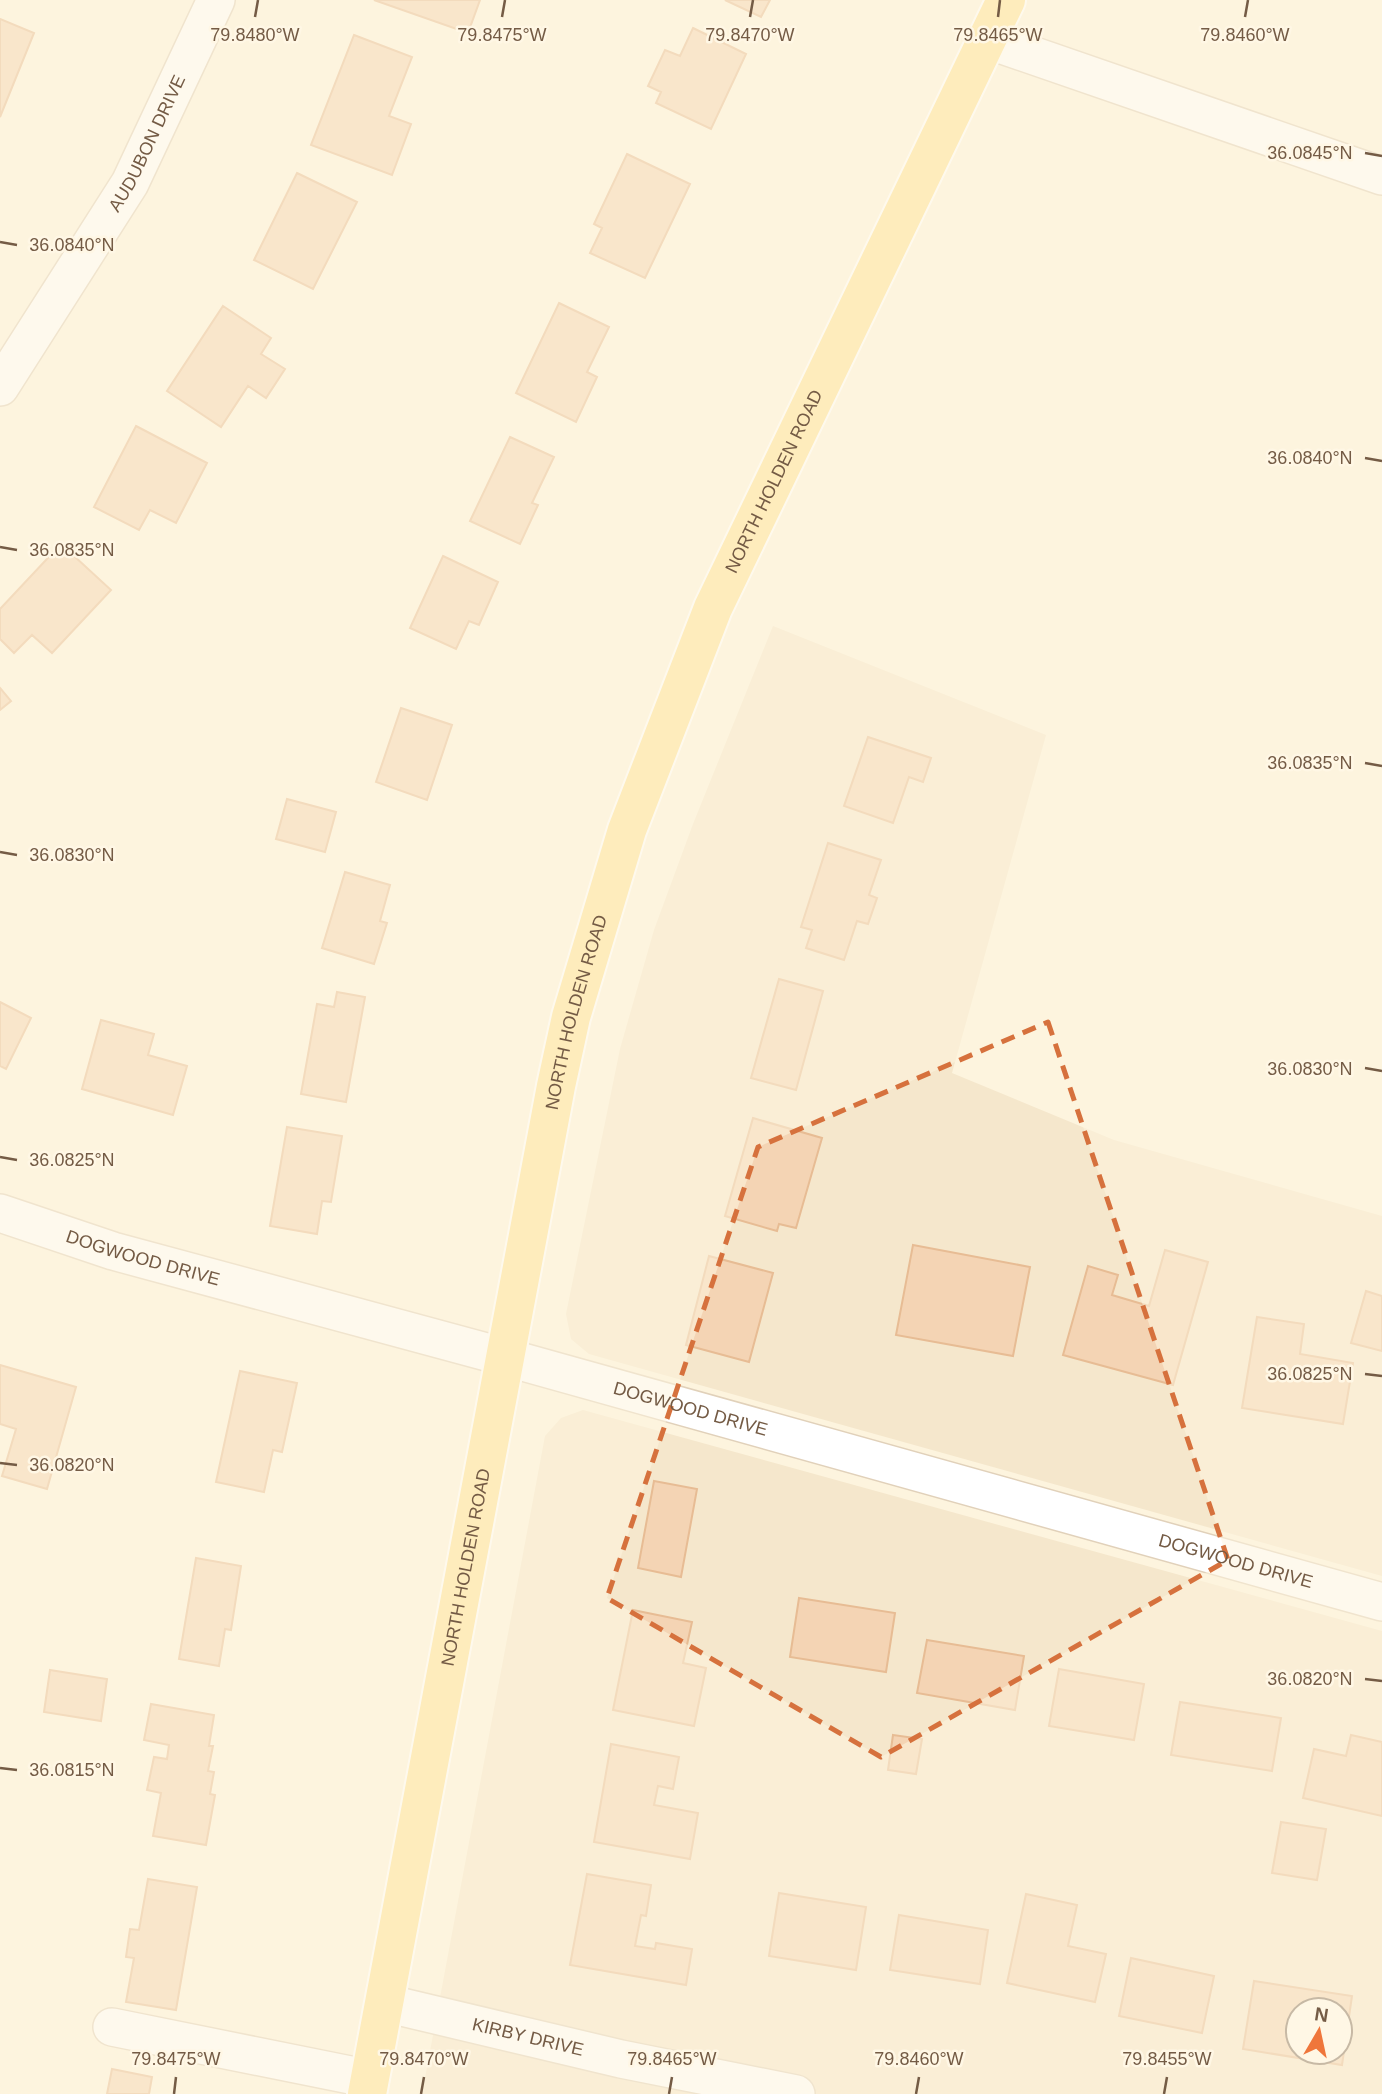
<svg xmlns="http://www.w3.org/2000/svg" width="1382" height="2094" viewBox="0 0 1382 2094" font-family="Arial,sans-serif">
<rect width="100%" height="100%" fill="#fdf4de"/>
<path fill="#f5e7cc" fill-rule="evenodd" d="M773,626L1046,735L952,1073L1114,1140L1382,1216V1576L589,1354L571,1339L566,1314L620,1049L654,930L693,824Z
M583,1410L1382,1631V2094H422L545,1436L561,1418ZM1298,2010H1340V2052H1298Z"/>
<path fill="#f4d4b4" stroke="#e7bc94" stroke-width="2" fill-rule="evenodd" d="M374,0H480L468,33Z
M725,0H770L761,17Z
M0,19L34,33L0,117Z
M693,28L746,54L711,129L656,103L661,92L648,86L665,50L680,56Z
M354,35L412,57L389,116L411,124L392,175L311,145Z
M627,154L690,184L645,278L590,253L602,228L594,224Z
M297,173L357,202L313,289L254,260Z
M559,303L609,327L587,372L597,377L576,422L516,393Z
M223,306L271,338L261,354L285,369L266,398L248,386L221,427L167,391Z
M136,426L207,463L176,523L150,510L139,530L94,507Z
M510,437L554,457L532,503L538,505L520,544L470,521Z
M61,544L111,590L52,653L32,635L14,653L0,639V609Z
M443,556L498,582L479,625L469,621L456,649L410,628Z
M0,688L11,701L0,710Z
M401,708L452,725L427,800L376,782Z
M868,737L931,758L923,782L909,777L893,823L844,806Z
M287,799L336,812L325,852L276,839Z
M828,843L881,860L869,895L877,898L868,924L857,921L844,960L806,948L812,930L801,927Z
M345,872L390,885L380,921L387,923L374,964L322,948Z
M779,979L823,991L796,1090L751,1078Z
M337,992L365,997L346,1102L301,1094L317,1004L334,1007Z
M0,1002L31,1018L6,1069L0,1066Z
M101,1020L154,1034L148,1055L187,1066L173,1115L82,1089Z
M753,1118L822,1138L796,1228L779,1224L777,1231L725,1216Z
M287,1127L342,1136L331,1202L322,1201L317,1234L270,1226Z
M913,1245L1030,1267L1013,1356L896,1335Z
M1165,1250L1208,1262L1173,1385L1063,1355L1088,1266L1118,1275L1112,1295L1149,1306Z
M709,1256L773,1273L749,1362L686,1345Z
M1366,1291L1382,1296V1351L1351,1343Z
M1257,1317L1304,1324L1300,1354L1353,1363L1343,1424L1242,1408Z
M0,1365L76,1387L47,1489L2,1476L16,1429L0,1424Z
M240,1371L297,1383L282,1452L273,1450L264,1492L216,1482Z
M654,1481L697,1489L681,1577L638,1568Z
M196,1558L241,1566L231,1630L225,1629L219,1666L179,1659Z
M799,1598L895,1613L886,1672L790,1657Z
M633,1610L692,1622L683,1663L706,1668L694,1726L613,1710Z
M927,1640L1024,1656L1015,1710L917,1693Z
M1059,1669L1144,1684L1134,1740L1049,1726Z
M50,1670L107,1679L101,1721L44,1712Z
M1180,1702L1281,1718L1272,1771L1171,1755Z
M151,1704L214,1715L209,1746H213L208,1771L214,1772L210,1794L215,1795L206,1845L153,1836L161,1793L147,1790L154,1757L167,1759L169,1745L144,1740Z
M893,1735L922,1739L916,1774L888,1770Z
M1351,1735L1382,1742V1816L1303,1798L1314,1749L1346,1756Z
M611,1744L679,1757L673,1789L658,1786L654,1805L698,1813L690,1859L594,1842Z
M1281,1822L1326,1829L1317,1880L1272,1873Z
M587,1874L651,1885L646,1916L641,1915L635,1946L655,1949L656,1943L692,1949L686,1985L570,1965Z
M148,1879L197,1887L176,2010L126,2002L134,1958L126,1957L130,1929L139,1930Z
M779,1893L866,1907L856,1970L769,1956Z
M1026,1894L1077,1905L1068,1946L1106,1954L1095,2002L1007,1983Z
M899,1915L988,1930L980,1984L890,1970Z
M1131,1958L1214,1976L1202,2033L1119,2016Z
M1254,1981L1352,1996L1342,2065L1243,2049ZM1298,2010H1340V2052H1298Z
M112,2069L152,2077L149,2094H107Z"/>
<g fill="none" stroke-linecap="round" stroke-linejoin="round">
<g stroke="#e1d1ba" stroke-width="40">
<g id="minor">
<path d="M988,40L1382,176"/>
<path id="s1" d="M0,387L130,183L216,0"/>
<path id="s2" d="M0,1213L113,1251L505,1357L1382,1602"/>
<path id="s3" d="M385,2003L621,2059L796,2094"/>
<path d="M112,2027L370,2079"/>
</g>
</g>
<g stroke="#fff" stroke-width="42">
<g id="major">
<path id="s4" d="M367,2094L556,1086L571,1017L627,830L713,608L1006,0"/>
</g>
</g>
<use href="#minor" stroke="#fff" stroke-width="37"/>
<use href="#major" stroke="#ffe293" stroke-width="38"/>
</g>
<path d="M0 0H1382V2094H0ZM1048,1022L1228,1560L881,1757L607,1598L758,1147Z" fill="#fdf4de" fill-opacity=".55" fill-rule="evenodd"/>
<path fill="none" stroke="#d6713d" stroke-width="5" stroke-dasharray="14 9" stroke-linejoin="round" d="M1048,1022L1228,1560L881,1757L607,1598L758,1147Z"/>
<path fill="none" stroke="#745b45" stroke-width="2.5" d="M255,17L258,0M502,17L505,0M750,17L753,0M998,17L1000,0M1245,17L1248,0M1365,153L1382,156M0,242L17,245M1365,458L1382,461M0,547L17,550M1365,763L1382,766M0,852L17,855M1365,1068L1382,1071M0,1157L17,1160M1365,1374L1382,1376M0,1463L17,1465M1365,1679L1382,1681M0,1768L17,1770M174,2094L176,2077M421,2094L424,2077M669,2094L672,2077M916,2094L919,2077M1164,2094L1167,2077"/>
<g text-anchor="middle" stroke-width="5" stroke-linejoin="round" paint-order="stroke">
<g font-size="18" fill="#745b45" stroke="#fff7e5">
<text dy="6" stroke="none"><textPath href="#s1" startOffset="285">AUDUBON DRIVE</textPath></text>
<text dy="6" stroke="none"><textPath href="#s4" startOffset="1670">NORTH HOLDEN ROAD</textPath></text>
<text dy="6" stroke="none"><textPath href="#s4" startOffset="1102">NORTH HOLDEN ROAD</textPath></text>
<text dy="6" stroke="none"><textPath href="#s2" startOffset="150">DOGWOOD DRIVE</textPath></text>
<text dy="6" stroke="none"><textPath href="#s2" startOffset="718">DOGWOOD DRIVE</textPath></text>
<text dy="6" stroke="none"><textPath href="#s2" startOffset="1284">DOGWOOD DRIVE</textPath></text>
<text dy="6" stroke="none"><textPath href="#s4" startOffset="536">NORTH HOLDEN ROAD</textPath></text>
<text dy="6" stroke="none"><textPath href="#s3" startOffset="147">KIRBY DRIVE</textPath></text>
</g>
</g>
<g font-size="18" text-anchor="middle" fill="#745b45" stroke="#fff7e5" stroke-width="5" stroke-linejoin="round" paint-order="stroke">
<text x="255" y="41">79.8480°W</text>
<text x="502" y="41">79.8475°W</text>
<text x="750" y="41">79.8470°W</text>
<text x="998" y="41">79.8465°W</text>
<text x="1245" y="41">79.8460°W</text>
<text x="1310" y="159">36.0845°N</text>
<text x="72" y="251">36.0840°N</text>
<text x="1310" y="464">36.0840°N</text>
<text x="72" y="556">36.0835°N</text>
<text x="1310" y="769">36.0835°N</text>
<text x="72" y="861">36.0830°N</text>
<text x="1310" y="1075">36.0830°N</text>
<text x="72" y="1166">36.0825°N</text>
<text x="1310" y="1380">36.0825°N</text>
<text x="72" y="1471">36.0820°N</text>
<text x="1310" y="1685">36.0820°N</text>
<text x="72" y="1776">36.0815°N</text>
<text x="176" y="2065">79.8475°W</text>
<text x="424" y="2065">79.8470°W</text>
<text x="672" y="2065">79.8465°W</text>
<text x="919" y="2065">79.8460°W</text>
<text x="1167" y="2065">79.8455°W</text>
</g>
<g transform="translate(1319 2031) rotate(9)"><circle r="33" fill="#fff7e5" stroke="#c7b9a5" stroke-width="2"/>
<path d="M0-5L12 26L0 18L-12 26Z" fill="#ef763b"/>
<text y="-10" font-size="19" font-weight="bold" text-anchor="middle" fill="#745b45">N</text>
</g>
</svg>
